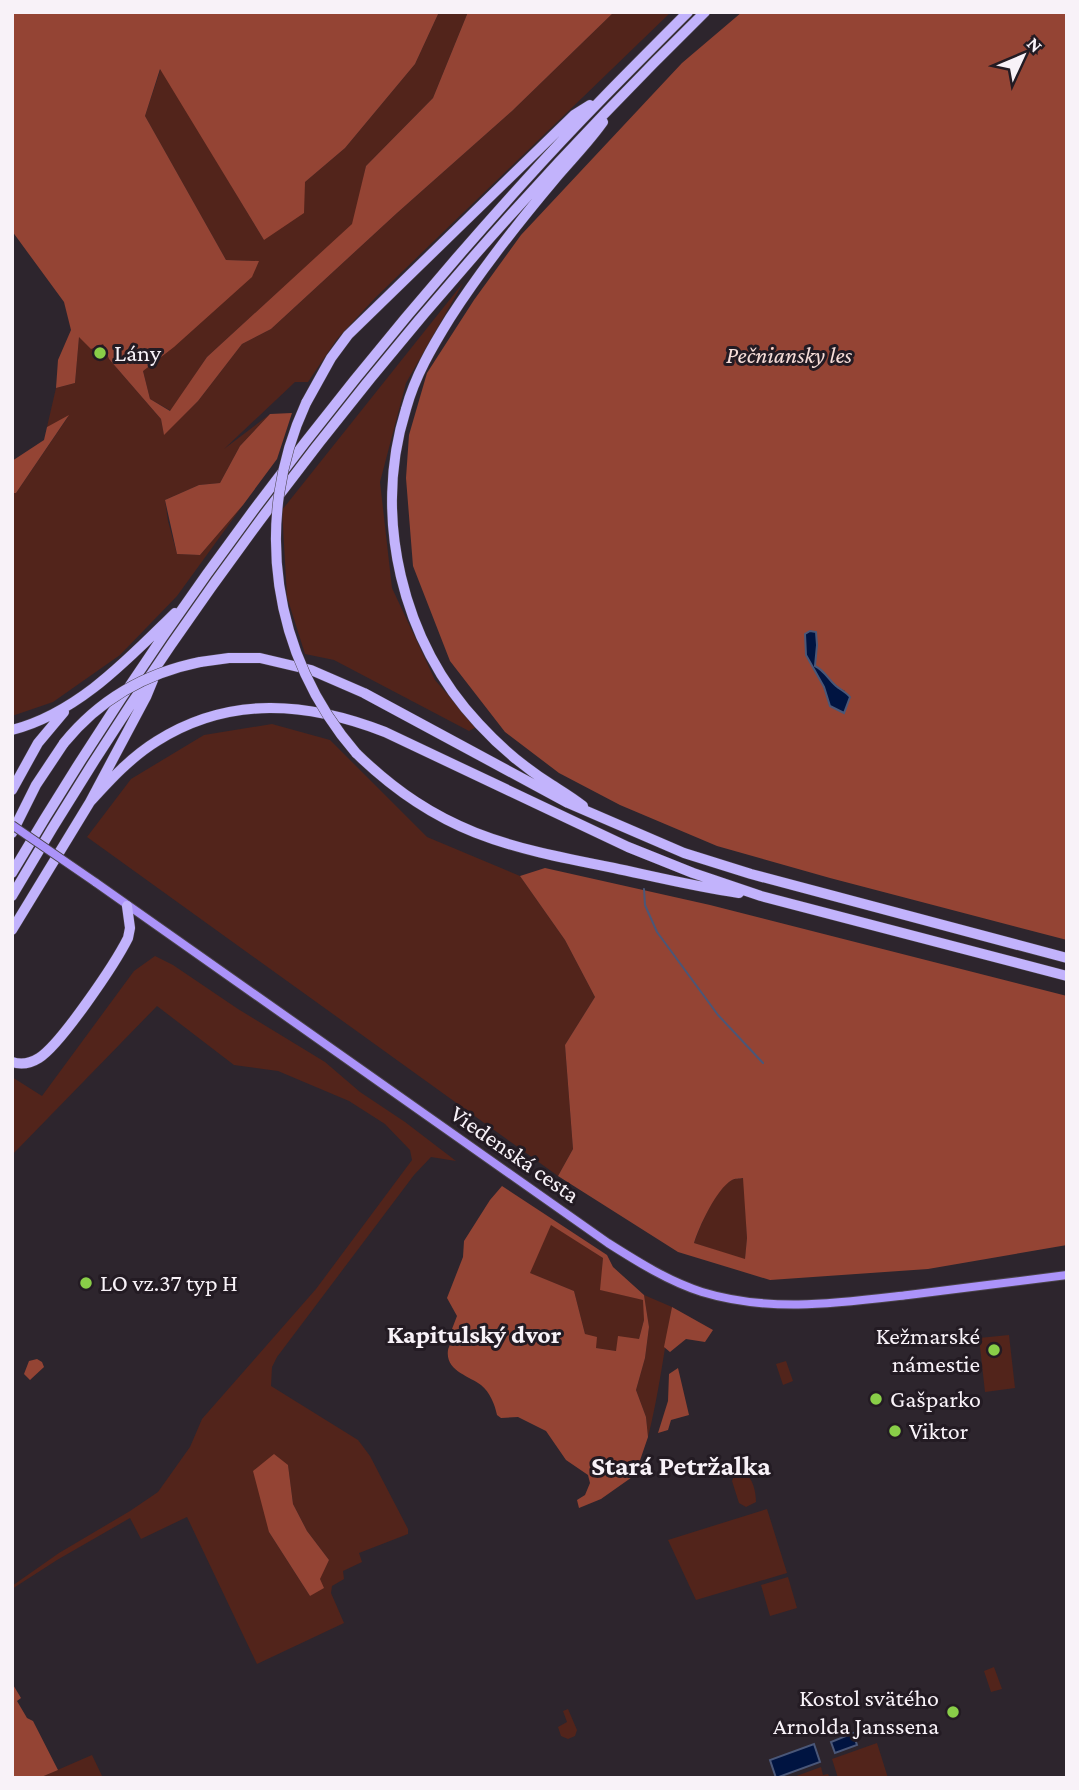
<svg xmlns="http://www.w3.org/2000/svg" width="1079" height="1790" viewBox="0 0 1079 1790" font-family="'Crimson Pro',serif">
<rect width="100%" height="100%" fill="#2d252d"/>
<path fill="#52241b" fill-rule="evenodd" d="M439,12H468L433,98L366,166L353,224L207,357L171,411L150,399L143,371L12,145L100,272L259,261L226,260L145,116L161,68L264,240L305,182L345,148L415,64Z
M614,12H671L375,298L337,339L308,382H295L224,449L270,414L240,446L220,483L199,485L165,500L168,521L177,554L200,555L243,505L177,596L120,655L53,702L12,716V493H16L68,417L47,427L56,388L75,383L79,336L103,343L109,359L161,419L164,434L198,401L242,344L271,329L397,213L512,111Z
M463,283L406,383L380,482L392,588L435,680L476,727L469,731L334,660L305,654L287,597L282,510Z
M272,724L330,740L427,837L520,876L565,940L595,997L565,1045L573,1149L558,1176L87,837L131,779L204,735Z
M155,956L173,965L238,1009L325,1062L360,1092L405,1122L456,1161L431,1157L414,1175L277,1357L272,1367L271,1386L358,1440L370,1456L408,1529V1534L359,1553L362,1562L343,1571L344,1579L332,1586L331,1593L344,1623L257,1664L187,1517L141,1539L130,1518L57,1560L12,1589V1586L59,1553L130,1511L158,1492L190,1447L202,1419L316,1289L412,1160L410,1150L385,1124L349,1101L278,1071L234,1065L157,1006L12,1155V1077L42,1096L134,971ZM288,1465L293,1504L307,1531L329,1560L310,1596L269,1532Z
M744,1178L747,1238L745,1260L694,1243C700,1226 715,1189 732,1180C736,1178 740,1179 744,1178Z
M551,1224L603,1258L601,1290L644,1300V1320L639,1339L616,1351L596,1348L585,1334L574,1291L529,1273Z
M644,1295L672,1307C664,1350 659,1394 648,1437L646,1417L636,1390L645,1358L649,1327Z
M1009,1335L1015,1388L985,1392L979,1338Z
M786,1361L793,1381L783,1385L776,1364Z
M743,1472C753,1477 756,1492 756,1502L746,1507L739,1503L732,1481L734,1476Z
M767,1509L787,1573L696,1600L668,1540Z
M788,1577L797,1608L770,1616L761,1585Z
M994,1667L1002,1689L991,1692L984,1671Z
M568,1709L577,1730L575,1736L568,1739L561,1736L558,1727L567,1722L563,1711Z
M877,1743L888,1778H838L832,1759Z
M92,1755L103,1778H39Z
M821,1767L823,1775L828,1774L830,1778H791Z"/>
<path fill="#944434" fill-rule="evenodd" d="M12,12H439L415,64L345,148L305,182L304,213L264,240L160,69L145,116L226,260L259,261L252,277L174,347L143,371L150,399L170,411L207,357L352,224L366,166L433,98L468,12H614L512,111L397,213L271,329L242,344L198,401L164,435L161,419L109,359L103,344L91,349L79,337L75,383L56,388L58,360L71,330L64,302L12,231Z
M742,12H1067V940L830,878L717,846L620,805L559,773L505,732L450,661L413,566L406,478L409,435L427,373L474,300L521,235L682,63ZM805,634L817,645L815,666C827,672 832,686 845,691L846,705L844,713L830,706L824,687L806,655Z
M292,413L277,459L243,505L200,555L177,554L165,500L199,485L220,483L240,446L270,414Z
M69,415L16,493H12V461L44,440L47,427Z
M545,868L710,905L1067,996V1245L928,1269L770,1280L678,1252L558,1176L573,1149L565,1045L595,997L565,940L520,876ZM743,1178L747,1238L745,1259L694,1243C699,1227 716,1189 732,1180C735,1178 739,1179 743,1178Z
M502,1186L607,1255L613,1267L644,1295L649,1327L645,1358L636,1390L646,1417L648,1437L635,1475L601,1499L579,1508L577,1500L585,1495L590,1483L588,1475L566,1460L546,1431L518,1417L501,1418L497,1415C495,1405 490,1392 481,1385C470,1376 445,1371 448,1350C449,1346 453,1339 455,1335L452,1329L457,1316L447,1298L463,1257L464,1241L490,1200ZM551,1225L603,1258L600,1290L643,1300L644,1320L639,1339L618,1336L616,1351L596,1348L597,1337L585,1334L574,1291L530,1273Z
M672,1307L713,1330L705,1342L686,1339L670,1352L664,1347Z
M37,1359L42,1362L44,1367L30,1380L24,1374L29,1361Z
M678,1368L689,1415L671,1420L668,1430L658,1433L668,1401L669,1374Z
M274,1454L288,1465L293,1504L307,1531L329,1560L320,1579L324,1588L310,1596L269,1532L253,1471Z
M12,1683L21,1698L17,1701L27,1718L33,1721L58,1770L39,1778H12Z"/>
<path fill="#001441" stroke="#4a5778" stroke-width="2" d="M810,631L816,632L817,645L815,666C825,671 828,679 836,686C841,690 846,692 850,697L844,713L830,706L824,687L806,655L805,634Z
M853,1733L857,1745L835,1753L831,1742Z
M814,1744L820,1762L776,1778L770,1760Z"/>
<g fill="none" stroke-linecap="round" stroke-linejoin="round">
<path stroke="#4a5778" stroke-width="2" d="M644,889L645,905L657,932L718,1015L763,1063"/>
<g stroke="#494249" stroke-width="10">
<path id="primary" d="M95,882L608,1243C638,1262 668,1281 702,1292C771,1313 839,1303 908,1295C961,1288 1014,1282 1067,1275"/>
</g>
<g stroke="#494249" stroke-width="11">
<path id="highway" d="M306,403L331,358L348,335L574,115L590,105
M200,662L229,658H260L311,670L364,693L568,803L684,853L751,874L1067,958
M12,730C78,713 128,659 175,613
M356,753C438,833 506,847 614,868C656,877 697,887 739,893
M12,790L38,743L64,712
M90,802C110,780 131,757 157,741C230,695 308,702 385,732L628,847L693,873L761,896L1067,976
M583,806C573,798 563,792 552,785C525,768 501,748 479,724C402,642 372,517 406,409C415,376 432,347 450,318C481,270 518,223 555,179C571,160 589,142 603,122
M12,833L36,785L64,743
M12,873C157,627 331,395 523,183C576,124 632,68 688,12
M12,896C201,571 437,275 705,12
M12,930L90,802L146,697L153,680
M12,1062C21,1065 31,1063 39,1058C61,1044 115,964 128,938L130,928L127,906"/>
</g>
<use href="#primary" stroke="#ab93f9" stroke-width="8"/>
<use href="#highway" stroke="#c2b3fc" stroke-width="10"/>
<g stroke="#494249" stroke-width="10" stroke-linecap="butt">
<path id="primary-bridge" d="M12,825L95,882"/>
</g>
<g stroke="#494249" stroke-width="11" stroke-linecap="butt">
<path id="highway-bridge" d="M306,403C252,520 272,656 356,753
M64,743C99,700 146,673 200,662"/>
</g>
<use href="#primary-bridge" stroke="#ab93f9" stroke-width="8"/>
<use href="#highway-bridge" stroke="#c2b3fc" stroke-width="10"/>
</g>
<g fill="#89ce48" stroke="#231b23" stroke-width="2.5">
<circle cx="100" cy="353" r="7"/>
<circle cx="86" cy="1283" r="7"/>
<circle cx="994" cy="1350" r="7"/>
<circle cx="876" cy="1399" r="7"/>
<circle cx="895" cy="1431" r="7"/>
<circle cx="953" cy="1712" r="7"/>
</g>
<g text-anchor="middle" stroke-width="6" stroke-linejoin="round" paint-order="stroke">
<g font-size="24" fill="#f8f2f8" stroke="#231b23" text-anchor="start">
<text x="114" y="361">Lány</text>
<text x="100" y="1291">LO vz.37 typ H</text>
<text x="980" y="1344" text-anchor="end">Kežmarské<tspan x="980" dy="28">námestie</tspan></text>
<text x="890" y="1407">Gašparko</text>
<text x="909" y="1439">Viktor</text>
<text x="939" y="1706" text-anchor="end">Kostol svätého<tspan x="939" dy="28">Arnolda Janssena</tspan></text>
</g>
<g font-size="24" font-style="italic" fill="#f6ddd8" stroke="#231b23">
<text x="789" y="363">Pečniansky les</text>
</g>
<g font-size="24" fill="#f8f2f8" stroke="#231b23">
<text transform="translate(515 1154) rotate(35)" y="8">Viedenská cesta</text>
</g>
<g font-size="26" font-weight="bold" fill="#f8f2f8" stroke="#231b23">
<text x="474" y="1343">Kapitulský dvor</text>
</g>
<g font-size="28" font-weight="bold" fill="#f8f2f8" stroke="#231b23">
<text x="681" y="1475">Stará Petržalka</text>
</g>
</g>
<rect width="1079" height="1790" fill="none" stroke="#f8f2f8" stroke-width="28"/>
<g transform="translate(1023 56) rotate(46)" stroke="#231b23" stroke-width="5" paint-order="stroke">
<path d="M0-5L12 26L0 18L-12 26Z" fill="#f8f2f8"/>
<text y="-10" font-size="19" font-weight="bold" text-anchor="middle" fill="#f8f2f8">N</text>
</g>
</svg>
